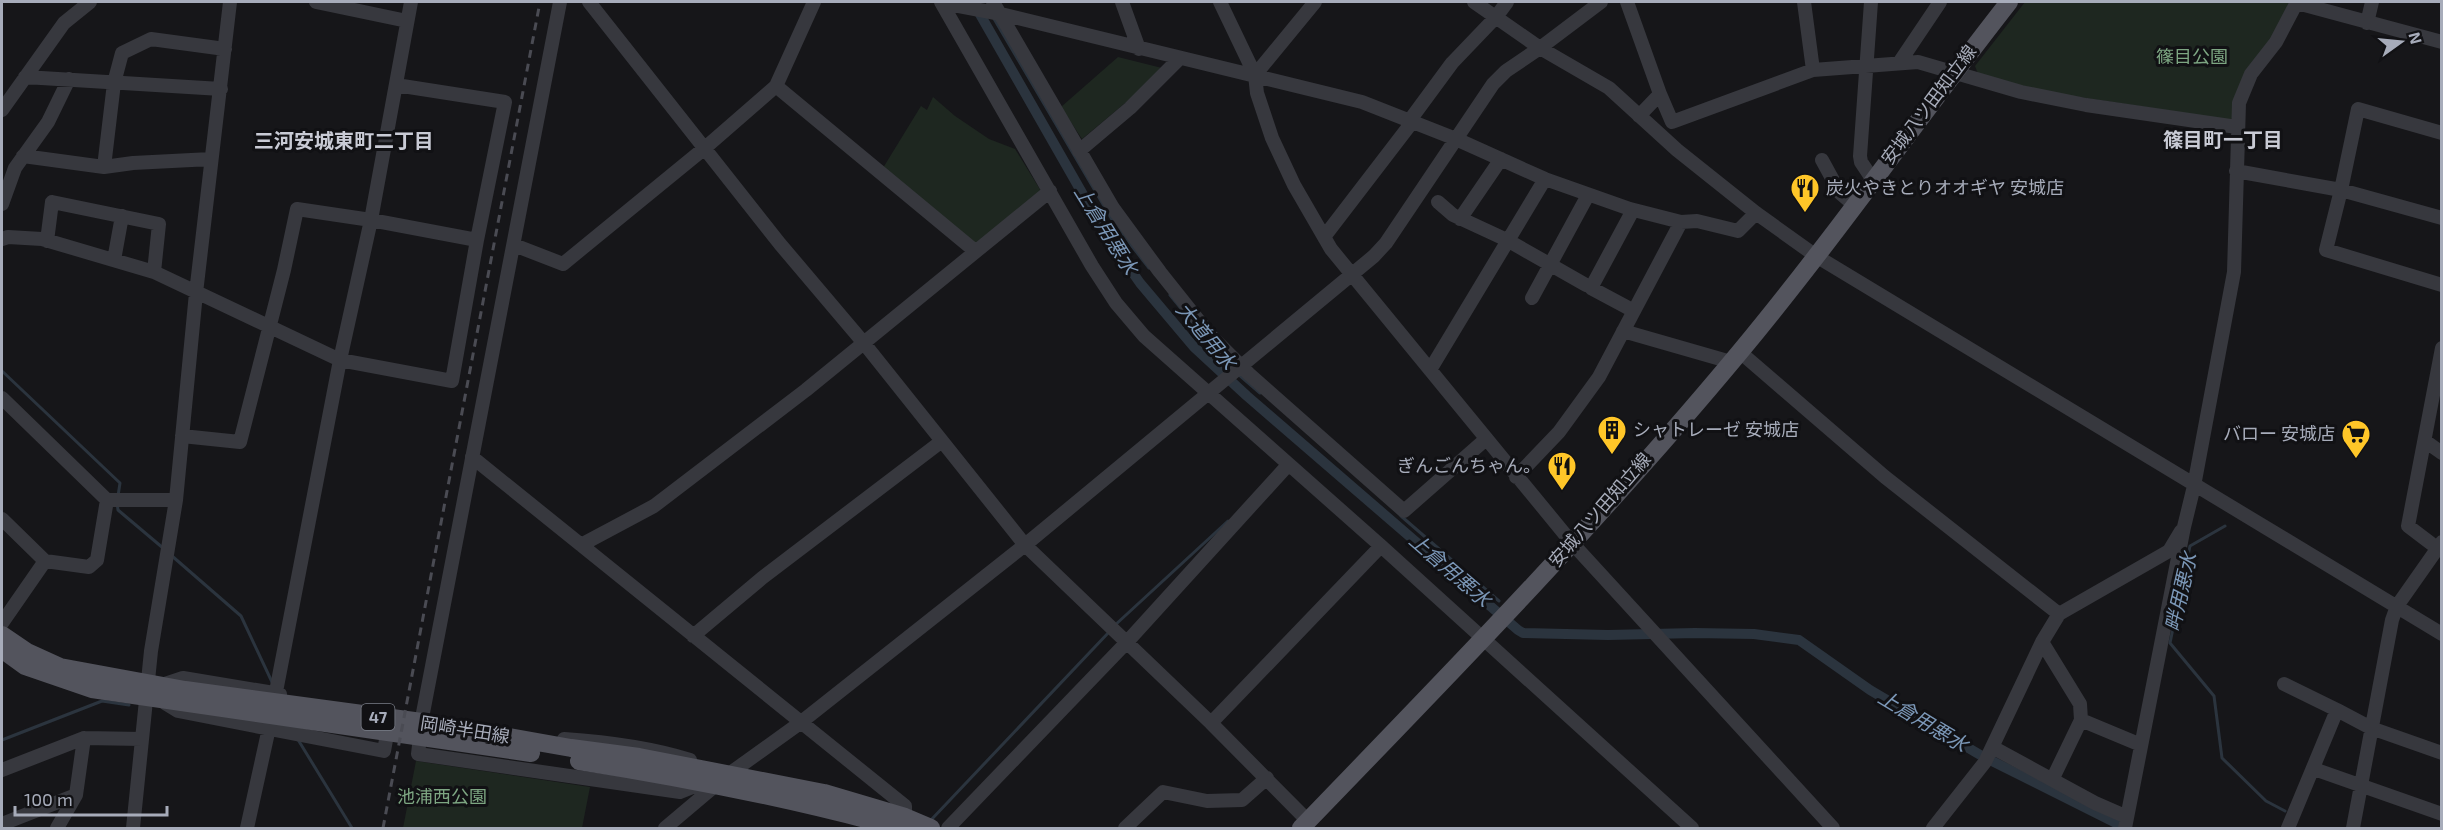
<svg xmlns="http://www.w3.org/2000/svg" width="2443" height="830" viewBox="0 0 2443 830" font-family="'Exo 2','Noto Sans JP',sans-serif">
<rect width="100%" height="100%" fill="#161619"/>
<path fill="#1e2720" d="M2025,2H2293L2231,120L2039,91L1978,74L1975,66Z
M1118,57L1166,69L1082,139L1061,107Z
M933,97L955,116L989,139L1015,149L1041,191L975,244L883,168L921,106L927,110Z
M416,761L590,787L582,828H403Z"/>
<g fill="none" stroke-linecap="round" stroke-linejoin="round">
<path stroke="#2b343e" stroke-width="3" d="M993,17L1114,223L1149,268
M1170,295L1230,368
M2,371L120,483L118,496
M1238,374L1260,393
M117,503L118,510L163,548
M1401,516L1499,601
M2225,526L2190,546L2170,643L2214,696L2222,758L2266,801L2285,811
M172,556L241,616L272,682
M1114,626L1228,521
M297,738L352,828
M2,740L102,701L129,705
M931,820L1110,631"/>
<path stroke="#2b343e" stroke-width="10" d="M973,2L1105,233L1140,283L1194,347L1247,396L1518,630L1523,633L1608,635L1695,633L1754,634L1799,640L1870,690L1982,756L2126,828"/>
<path stroke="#37383e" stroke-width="14" d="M316,2L407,21
M589,2L780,244L863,342L1025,545L1211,723L1308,821
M941,2L1092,266L1116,303L1144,336L1381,546L1692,828
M993,2L1113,208L1160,272L1211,336L1249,374L1404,511L1486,439
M1122,2L1139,49
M1220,2L1255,75L1257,93L1272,138L1294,185L1331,249L1572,543L1833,828
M1474,2L1540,48L1609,88L1677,150L1756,213L1816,256L2442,634
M1627,2L1660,94L1639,116
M1804,2L1813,70
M1871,2L1860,156L1861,162L1873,180
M943,3L1001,14L1362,102L1456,139L1545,179L1630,209L1681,222L1697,221L1738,231L1756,213
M2297,3L2442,42
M2367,23L2372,2
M1899,63L1940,2
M1255,75L1315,2
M25,77L221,89
M776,86L975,251
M1660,94L1672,122L1813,70L1918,62L2021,92L2086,105L2237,127
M2,110L64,23L90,2
M1410,120L1452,63L1496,17L1507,2
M2442,133L2358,109L2341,190L2442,218
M1079,151L1130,108L1179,59
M23,156L104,167L133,163L211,159
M1822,160L1840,193L1854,205
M104,167L114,83L122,53L151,39L225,49
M2236,171L2341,190L2326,250L2442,285
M1438,202L1453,215L1507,240L1586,285L1592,286
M2,204L15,168L48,122L69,79
M1633,210L1591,288L1634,311
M1460,219L1501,159
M1324,237L1413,121
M2,239L8,237L42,239L154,272L340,360L452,381L477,240L505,102L396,85
M47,241L52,202L159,224L154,272
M514,245L563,264L706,147L776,86L814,2
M114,260L122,216
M1532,298L1588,195
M1623,331L1731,362
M1740,352L1885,477L2059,614
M1430,370L1545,179
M2,398L107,500H176
M182,436L240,442L284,270L297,209L371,220L477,240
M2425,441L2442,453
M472,457L905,806V817
M1516,477L1559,432L1599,377L1681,222
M2,519L45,561L89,567L97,560L107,500
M581,545L654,506L806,390L1050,191
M2437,548L2408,526L2442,348
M2,623L45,561
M693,636L762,578L942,441
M2042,642L2080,704L2081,720L2141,745
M2284,684L2337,710
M162,685L183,678L280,694
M165,703L178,711L384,751L389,723
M422,718L560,2
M1211,723L1381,546
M421,728L418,754L680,792L700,784
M564,739C608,742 649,747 690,760
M1992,747L2095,803L2127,817
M2314,769L2442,814
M2,770L84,738L142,739
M2053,778L2081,720
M2,824L76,795
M57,828L76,795L84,738
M133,828L151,651L176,500L196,293L230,2
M247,828L269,728L340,360L371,220L411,2
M665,828L729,774L800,723L1025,545L1374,256L1386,243L1493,84L1506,71L1540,48L1601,2
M948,828L1127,642L1288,465
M1125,828L1163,792L1207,801L1242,800L1267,778
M1933,828L1985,762L2042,642L2059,614L2169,551L2181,531
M2125,828L2184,527L2194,486L2234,272L2239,103L2251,74L2276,42L2297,2
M2288,828L2337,710L2371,728L2442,753
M2353,828L2392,620L2397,606L2442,542"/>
<path stroke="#53545d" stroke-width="18" d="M2,635L27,652L60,667L185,690L429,723L571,748L639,757L824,793L905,817L931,828
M3,650L25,666L92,689L531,753
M579,761C687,778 794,799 899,828
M1301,828C1451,673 1601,519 1739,353C1833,240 1918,118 2009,2"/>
<path stroke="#4a4b53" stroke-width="3" stroke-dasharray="8 6" stroke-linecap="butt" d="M383,828L540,2"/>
</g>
<defs>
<g id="restaurant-pin" transform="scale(1.5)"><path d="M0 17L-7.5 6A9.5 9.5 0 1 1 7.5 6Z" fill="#ffc628" stroke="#111114"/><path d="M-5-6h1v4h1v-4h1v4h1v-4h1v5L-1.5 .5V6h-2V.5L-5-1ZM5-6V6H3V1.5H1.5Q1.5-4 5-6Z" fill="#111"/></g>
<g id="building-pin" transform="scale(1.5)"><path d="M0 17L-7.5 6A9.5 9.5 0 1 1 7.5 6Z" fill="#ffc628" stroke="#111114"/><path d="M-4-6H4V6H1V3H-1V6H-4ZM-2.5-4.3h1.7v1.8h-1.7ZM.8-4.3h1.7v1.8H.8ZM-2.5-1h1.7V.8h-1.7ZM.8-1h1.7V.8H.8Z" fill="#111"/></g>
<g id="supermarket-pin" transform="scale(1.5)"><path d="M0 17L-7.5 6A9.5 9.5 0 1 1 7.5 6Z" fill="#ffc628" stroke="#111114"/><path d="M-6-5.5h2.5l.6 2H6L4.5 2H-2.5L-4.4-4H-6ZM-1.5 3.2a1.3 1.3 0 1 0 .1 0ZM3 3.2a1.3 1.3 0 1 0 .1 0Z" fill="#111"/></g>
</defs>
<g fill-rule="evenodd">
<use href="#restaurant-pin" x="1805" y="188"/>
<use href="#building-pin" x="1612" y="430"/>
<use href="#supermarket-pin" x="2356" y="434"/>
<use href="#restaurant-pin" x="1562" y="466"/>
</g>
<g text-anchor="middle" stroke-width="6" stroke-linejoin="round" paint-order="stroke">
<rect fill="#111114" stroke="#7a7e88" stroke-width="1.5" x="361.5" y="704" width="33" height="26" rx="4.5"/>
<g font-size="16" font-weight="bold" fill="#a7acba">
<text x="378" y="723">47</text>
</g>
<g font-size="18" fill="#7da682" stroke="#111114">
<text x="2192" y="63">篠目公園</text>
<text x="442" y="803">池浦西公園</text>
</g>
<g font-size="18" fill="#a7acba" stroke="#111114">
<text transform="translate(1929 105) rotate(-53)" y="6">安城八ツ田知立線</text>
<text transform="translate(1600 510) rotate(-49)" y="6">安城八ツ田知立線</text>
<text transform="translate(465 730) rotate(9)" y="6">岡崎半田線</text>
</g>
<g font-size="18" fill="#a7acba" stroke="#111114" text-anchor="start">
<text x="1826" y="194">炭火やきとりオオギヤ 安城店</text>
<text x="1633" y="436">シャトレーゼ 安城店</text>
<text x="2335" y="440" text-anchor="end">バロー 安城店</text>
<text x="1541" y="472" text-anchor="end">ぎんごんちゃん。</text>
</g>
<g font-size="20" font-weight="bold" fill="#c9cbd5" stroke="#111114">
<text x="2223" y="147">篠目町一丁目</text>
<text x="344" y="148">三河安城東町二丁目</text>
</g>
<g font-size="20" font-style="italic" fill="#7b97b7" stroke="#111114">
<text transform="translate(1106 230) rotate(58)" y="7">上倉用悪水</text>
<text transform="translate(1206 336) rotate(50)" y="7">大道用水</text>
<text transform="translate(1450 570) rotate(41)" y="7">上倉用悪水</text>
<text transform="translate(2181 592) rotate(-77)" y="7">畔用悪水</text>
<text transform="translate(1923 721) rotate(31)" y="7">上倉用悪水</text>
</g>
</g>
<rect width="2443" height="830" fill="none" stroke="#a7acba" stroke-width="6"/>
<g transform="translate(2401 42) rotate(75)" stroke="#111114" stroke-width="4.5" paint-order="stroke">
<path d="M0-4.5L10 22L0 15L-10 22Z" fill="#a7acba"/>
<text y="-9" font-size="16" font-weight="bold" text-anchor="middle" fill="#a7acba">N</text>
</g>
<path d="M15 806v9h152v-9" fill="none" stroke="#a7acba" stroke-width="3"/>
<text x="24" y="806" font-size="18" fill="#a7acba" stroke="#111114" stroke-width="4.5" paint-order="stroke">100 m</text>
</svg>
